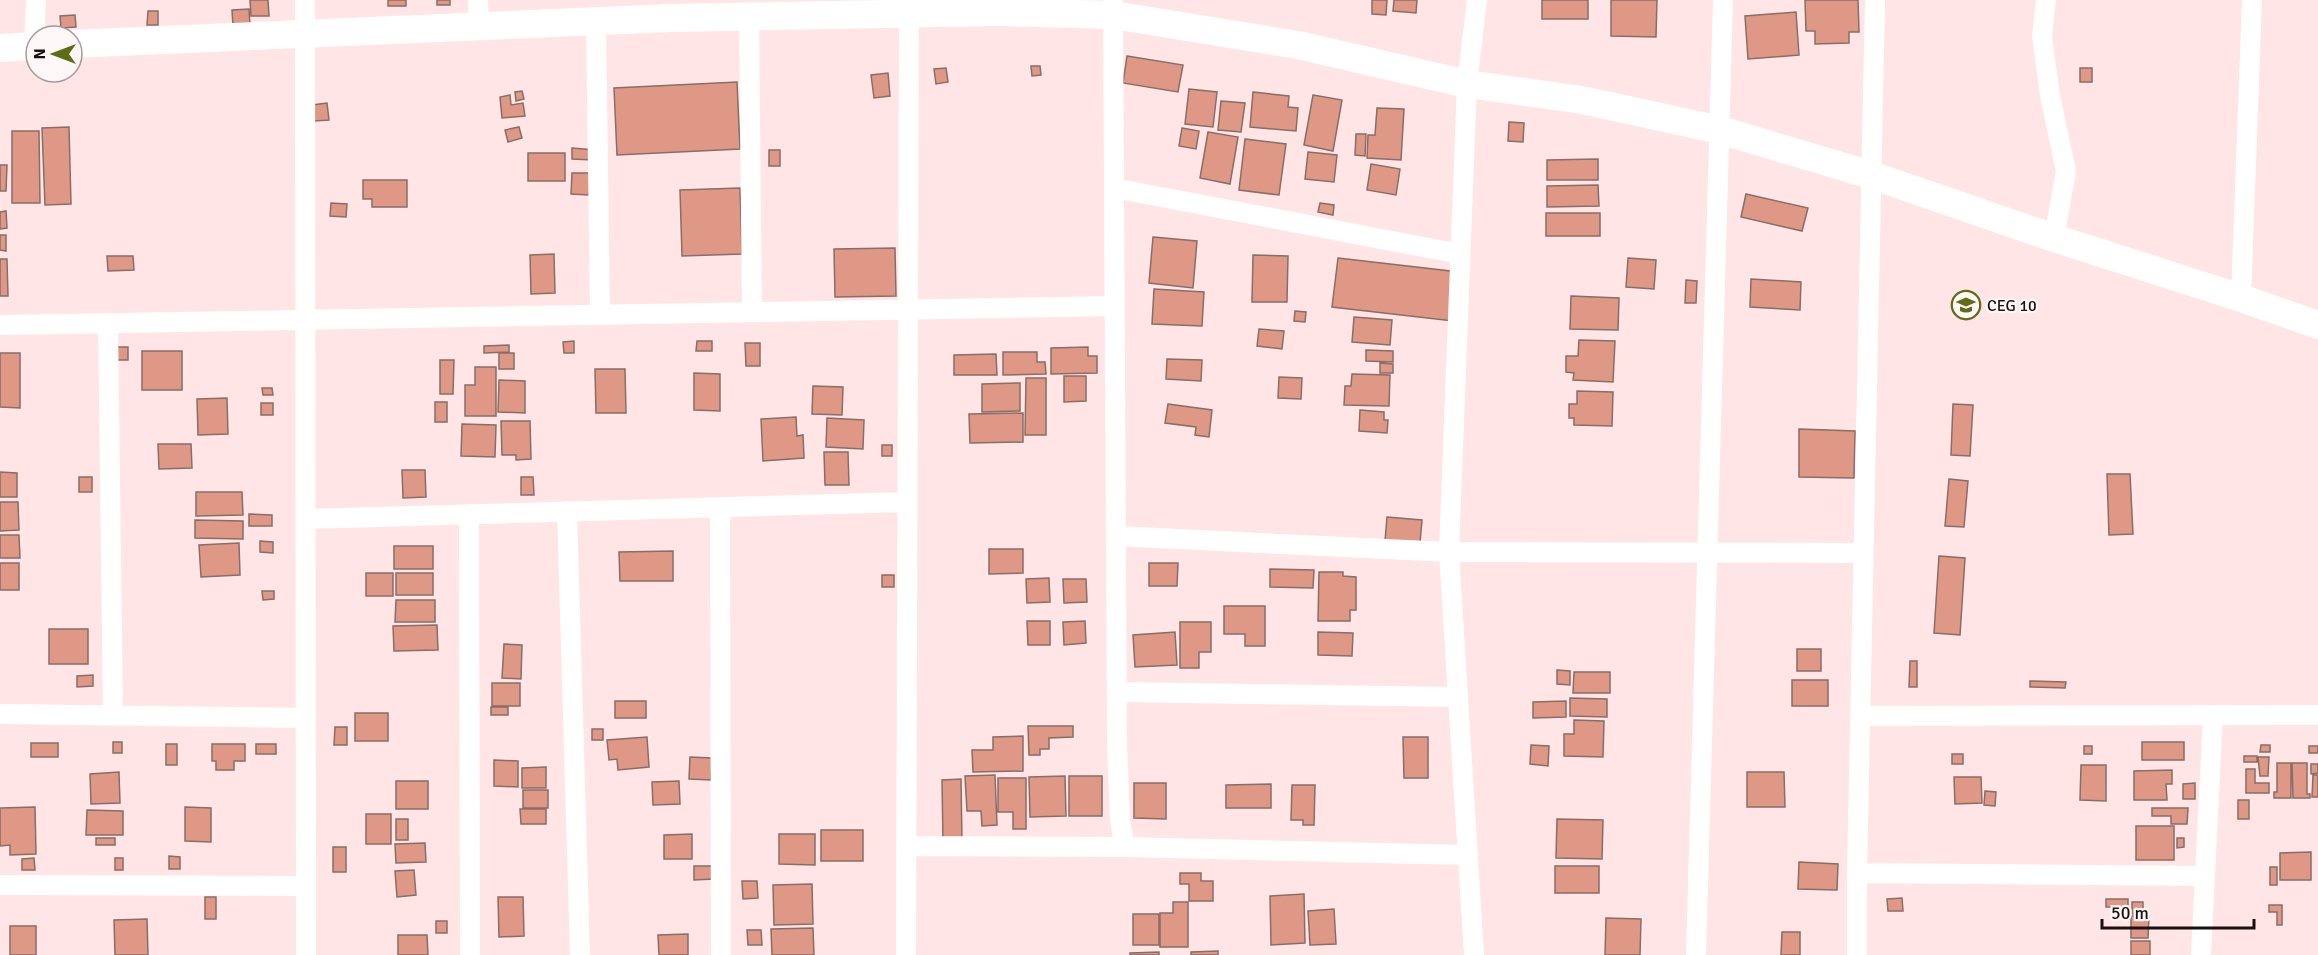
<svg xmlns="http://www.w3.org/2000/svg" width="2318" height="955" viewBox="0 0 2318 955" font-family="Signika,sans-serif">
<rect width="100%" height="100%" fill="#ffe5e6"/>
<path fill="#e09886" stroke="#886e67" stroke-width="1.5" d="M250,0H268L269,16H251Z
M388,0H406V6H388Z
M437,0H450V5H437Z
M1372,0H1387L1386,15L1372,14Z
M1394,0H1417L1416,13L1393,11Z
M1542,0H1588V19H1542Z
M1611,0H1657L1656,37L1611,36Z
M1805,0H1858L1859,32H1849V43L1815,44V31H1806Z
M249,9L250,26H233L232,10Z
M148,11H158V25H147Z
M1796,12L1799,55L1748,59L1745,16Z
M75,15L76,27L61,28L60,16Z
M1127,56L1183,65L1178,92L1123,83Z
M1031,66H1040L1041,75L1032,76Z
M946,68L948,82L936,84L934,69Z
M2080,68H2092V82H2080Z
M888,73L890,96L874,98L871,75Z
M737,82L740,149L617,155L614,88Z
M1189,89L1217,92L1213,127L1185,124Z
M522,91L524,99L516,101L515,92Z
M1253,92L1289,96L1288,107L1298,108L1296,131L1250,127Z
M510,95L511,105L523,103L525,116L502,118L500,97Z
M1313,95L1342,100L1333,151L1304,145Z
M1221,101L1245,103L1241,132L1218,130Z
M327,103L329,120L314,121L312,105Z
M1377,108L1404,109L1401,160L1367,158L1368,135H1375Z
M1509,122L1524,123L1523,142L1508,141Z
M69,127L71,204L45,205L42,128Z
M519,127L522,138L508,142L505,130Z
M1182,128L1199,131L1196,149L1179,146Z
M12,131H39L40,203H12Z
M1208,132L1238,137L1230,184L1200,178Z
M1356,134H1366L1365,156L1355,155Z
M1245,139L1286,144L1279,195L1239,190Z
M572,148L594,150L593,160L572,159Z
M769,150H780V166H769Z
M1308,152L1337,155L1334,182L1305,179Z
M528,153H565V181H528Z
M1598,159V180H1547V160Z
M1371,164L1400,169L1396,195L1367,190Z
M0,165H7L6,191H0Z
M572,173H589V195L571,194Z
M363,180H407V207H372V199H363Z
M1598,185L1599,206L1547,207V186Z
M740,188L742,254L682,256L680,190Z
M1746,194L1808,208L1802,231L1741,217Z
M331,203L347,204L346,217L330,216Z
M1320,203L1334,205L1333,215L1318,212Z
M6,211L7,228L0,229V212Z
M1546,213H1600V236H1546Z
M0,235H6V251L0,250Z
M1153,237L1197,241L1193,288L1149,283Z
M895,248L896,296L835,297L834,249Z
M554,254L555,293L531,294L530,255Z
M1253,255L1288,256L1287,302H1252Z
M107,256H133L134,270L108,271Z
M1338,258L1459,272L1453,321L1332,307Z
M1628,258L1656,260L1654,289L1626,287Z
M0,259H7L8,296H0Z
M1751,279L1801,282L1800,310L1750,307Z
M1686,280L1697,281L1696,303H1685Z
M1154,289L1204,292L1202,326L1152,324Z
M1571,296L1619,298L1618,330L1570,329Z
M1295,311L1306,312L1305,322L1294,321Z
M1354,317L1392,320L1390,345L1352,342Z
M1259,329L1284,331L1282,349L1257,346Z
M1579,340L1615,341L1613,382L1573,380L1574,373L1566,372V356H1578Z
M574,341V353H564L563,342Z
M697,341H712V351H696Z
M745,343H760V366H746Z
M509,345V352L484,353V346Z
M117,347H128V360H117Z
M1088,347V356H1097V373L1051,374V348Z
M1366,350L1393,351V362L1366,361Z
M142,351H182V390H142Z
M1003,352H1037V362H1045L1046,374L1003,375Z
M0,353H20V408L0,407Z
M499,353H514V369H499Z
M996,354L997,375H954V355Z
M1167,359L1202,360L1201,381L1166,379Z
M440,360H454L453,394H440Z
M1380,363L1393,364V373H1380Z
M475,367H496V416H465V385H475Z
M595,369H625L626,413H596Z
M694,373L720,374V411L694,410Z
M1352,374L1390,375L1389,406L1344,405L1345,386H1351Z
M1064,376H1086V401L1064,402Z
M1279,377L1302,378L1301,399L1278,398Z
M1026,378H1046V435H1025Z
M499,380L525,381V413L498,412Z
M1020,383V411L982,412V384Z
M813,386L843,387L842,415L812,414Z
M262,388H272L273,395H263Z
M1577,391L1613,392L1612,426L1574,425V418H1569V404H1577Z
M227,398L228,434L198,435L197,399Z
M435,402H447V422H435Z
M261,403H273V415H261Z
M1168,404L1212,410L1209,437L1195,435L1196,427L1165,423Z
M1953,404L1973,405L1970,456L1951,455Z
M1360,410L1384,412V420H1388L1387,433L1359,431Z
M1023,413V442L970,443L969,414Z
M796,417L797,436L803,435L804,458L763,461L761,419Z
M827,418L864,420L863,449L826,447Z
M501,421H530L531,459L516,460V455H502Z
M462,424L496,425L495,457L461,456Z
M1799,429L1855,431L1854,478L1799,477Z
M158,444H191L192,468L159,469Z
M882,445H892V456H882Z
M824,452H848L849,485H825Z
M402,470H425L426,497L403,498Z
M0,472L17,473V497H0Z
M2107,474H2130L2133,534L2109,535Z
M79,477H92V492H79Z
M521,477H533L534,495H521Z
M1949,479L1968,481L1964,527L1945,526Z
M196,492H242L243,515L196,516Z
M0,502H18L19,530L0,531Z
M249,514L272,515V526H249Z
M1387,517L1422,520L1420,543L1385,541Z
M195,520L243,521V539L195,538Z
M0,535H19L20,558H0Z
M260,541L273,542V553L260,552Z
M239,543L240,575L201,577L199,545Z
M394,546H433V569H394Z
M989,549H1023V573L989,574Z
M673,551V581H620L619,552Z
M1939,556L1965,558L1960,635L1934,633Z
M0,563H19V590H0Z
M1149,563H1178L1177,586H1149Z
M1270,569L1314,570L1313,588L1270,587Z
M1319,572H1343V576L1356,577V610H1350V621H1318Z
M366,573H393V596H366Z
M396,573H433V595H396Z
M882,575H894V587H882Z
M1049,578L1050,602L1027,603L1026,579Z
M1063,579H1086L1087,602L1064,603Z
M262,591H274V599L263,600Z
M396,600H435V622H395Z
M1224,606H1265V646H1245V634H1224Z
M1027,621H1050V645H1028Z
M1085,621L1086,643L1064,645L1063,622Z
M1180,622H1211V652H1199V668H1180Z
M437,625L438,650L394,651L393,626Z
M49,629H88V664H49Z
M1175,632L1177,665L1135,667L1133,635Z
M1318,632L1353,633L1352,656L1318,655Z
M504,644L522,645L521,679L502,678Z
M1797,649H1821V671H1797Z
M1910,661H1917V687H1909Z
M1557,670L1570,671V685L1557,684Z
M1574,672H1610V693H1573Z
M93,675V686L77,687V676Z
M1792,680H1828V706H1792Z
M2030,681L2066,682L2065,688L2030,687Z
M492,683H520V706H492Z
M1570,698L1607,699V717L1570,716Z
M615,701H646V718H615Z
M1566,701V717L1533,718V702Z
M491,707H508V715H491Z
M355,713H388V741H355Z
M1574,720L1604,721L1603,757L1564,756V734H1574Z
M1028,726H1073V737L1049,738V749H1040V755H1029Z
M335,727H347V745H334Z
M592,729H603V740H592Z
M1023,736V771L973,772L972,750H993V737Z
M647,737L649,767L618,770L617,759L609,760L607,740Z
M1403,737H1428V778H1404Z
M113,742H122V753H113Z
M2142,742H2184V760H2142Z
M31,743H58V757H31Z
M166,744H177V765H166Z
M212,744H245V761H234V770H216V761H212Z
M256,744H276V754H256Z
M1531,745L1549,746L1548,766L1530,764Z
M2261,745H2270V752H2260Z
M2084,746H2092V754H2084Z
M2309,746H2318V753H2309Z
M1952,754H1963V764H1952Z
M2244,756H2257V762H2244Z
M690,757L712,758L711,780L689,779Z
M2258,757H2269L2268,776H2260Z
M494,760L518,761V787L494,786Z
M2277,763H2291V798H2274V792H2277Z
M2292,763H2307V794H2310V798H2293Z
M2311,764H2318V773L2311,774Z
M2081,765H2106V801L2080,800Z
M546,767V788H522V768Z
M2246,769H2255V783H2269V793H2246Z
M2172,770V784H2166L2167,800H2134V771Z
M119,772L120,803L91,804L90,774Z
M1747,772H1784L1785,807H1747Z
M995,775L997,825L982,826L981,811H967L965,776Z
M2313,775H2318V797H2312Z
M1065,776L1066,816L1030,817L1029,777Z
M1069,776H1102V816H1069Z
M1954,777H1981L1982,803L1955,804Z
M998,778H1026V829H1013V812H998Z
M961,779L962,842L943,843L942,780Z
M396,781H428V809H396Z
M679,781L680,804L653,805L652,782Z
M1134,783H1166V819L1134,818Z
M2195,783V799H2183V784Z
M1271,784V808H1226V785Z
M1292,785H1315L1314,825H1303V820H1291Z
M523,790H548V808H523Z
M1985,791L1996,792L1995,806L1984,805Z
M2238,800H2249V819H2238Z
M35,807L36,854L10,855V845L0,846V808Z
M185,807L211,808V842L185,841Z
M2152,808H2188L2187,824H2171V816H2152Z
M520,809H546V824H521Z
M87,810L123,811V835H86Z
M366,814H391V844H366Z
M396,819H408V840H396Z
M1557,819L1603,820L1602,859L1556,858Z
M2136,826H2174V860H2136Z
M821,830H863V861H821Z
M692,834V859H664V835Z
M779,834H815V865L779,864Z
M96,838H115V845H96Z
M2177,838H2184V847L2177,848Z
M425,843L426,862L396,863L395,844Z
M333,847H346V872H333Z
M2311,852V880H2280V853Z
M169,856L180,857V869H169Z
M34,858L35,870H22V859Z
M115,858H123V870H115Z
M1799,862L1838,864L1837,890L1798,889Z
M694,866H714V879L694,880Z
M1555,866H1599V893H1555Z
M2270,867H2277V885H2270Z
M414,870L416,895L397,897L395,871Z
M1180,873H1201V881H1213V901H1189V884H1180Z
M742,881H757L758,898L743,899Z
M812,884L813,924L774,925L773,885Z
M1304,894L1305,943L1271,945L1270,896Z
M205,897H216V919H205Z
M498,897H523L524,936L499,937Z
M1902,898L1903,911H1888L1887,899Z
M2106,899H2128V907H2106Z
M1173,902H1188V947H1160V913H1173Z
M2132,902H2143V914H2132Z
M2269,905H2282V925H2277V912H2269Z
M1334,909L1336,944L1310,945L1308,911Z
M1133,914H1159V945H1133Z
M2131,916H2149L2148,938H2131Z
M1606,918L1641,919L1640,955H1605Z
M147,919L148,955H115L114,920Z
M436,921H447V933H436Z
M10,926H36V955H10Z
M813,928L814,955H772L771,929Z
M747,930H761L762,945H748Z
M1782,932H1800V955H1781Z
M688,934V955H659L658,935Z
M398,935H427L428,955H398Z
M2131,941H2150V955H2131Z
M1218,951V955H1191V952Z
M1159,952V955H1130V953Z"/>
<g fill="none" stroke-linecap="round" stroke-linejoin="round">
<path stroke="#fff" stroke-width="20" d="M305,0L306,955
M478,0L479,28
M1113,0L1117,744L1120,821L1125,847
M2046,0L2042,36L2050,96L2066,171L2054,238
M749,17L752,312
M596,22L600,315
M34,46L36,0
M1114,188L1460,254
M2241,298L2252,0
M108,323L113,715
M0,325L1114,306
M720,507L721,955
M567,511L580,955
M469,514L470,955
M306,519L907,502
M1116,536L1449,552L1863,553
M1117,692L1458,697
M0,714L306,718
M1860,716L2318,715
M906,846L1125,847L1468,855
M1857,873L2205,876
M0,885L306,886
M906,955L909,3
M1474,955L1449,552L1467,84L1477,0
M1696,955L1723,0
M1857,955V873L1875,0
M2201,955L2213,715"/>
<path stroke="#fff" stroke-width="28" d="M72,44L670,18L996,12L1113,15L1298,45L1467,84L1582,100L1720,130L1871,175L2054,238L2241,298L2318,325
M0,48L36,46"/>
</g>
<defs>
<g id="school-ring" transform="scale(1.5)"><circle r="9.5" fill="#fef7f8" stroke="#5e6c15" stroke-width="1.5"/><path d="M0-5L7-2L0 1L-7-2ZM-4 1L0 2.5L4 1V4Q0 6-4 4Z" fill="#5e6c15"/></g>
</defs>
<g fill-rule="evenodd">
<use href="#school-ring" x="1966" y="305"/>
</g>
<g text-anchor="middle" stroke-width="4.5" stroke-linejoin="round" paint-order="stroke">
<g font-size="16" fill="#1b1011" stroke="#fef7f8" text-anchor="start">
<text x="1987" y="311">CEG 10</text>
</g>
</g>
<g transform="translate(54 54) rotate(270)"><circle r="28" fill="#fef7f8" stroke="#a39b9c" stroke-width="1.5"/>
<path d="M0-4.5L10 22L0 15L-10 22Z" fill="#5e6c15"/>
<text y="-9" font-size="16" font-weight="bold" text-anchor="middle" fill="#1b1011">N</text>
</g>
<path d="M2102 919v9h152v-9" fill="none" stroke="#1b1011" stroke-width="3"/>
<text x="2111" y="919" font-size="18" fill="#1b1011" stroke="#fef7f8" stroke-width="4.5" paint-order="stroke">50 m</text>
</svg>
